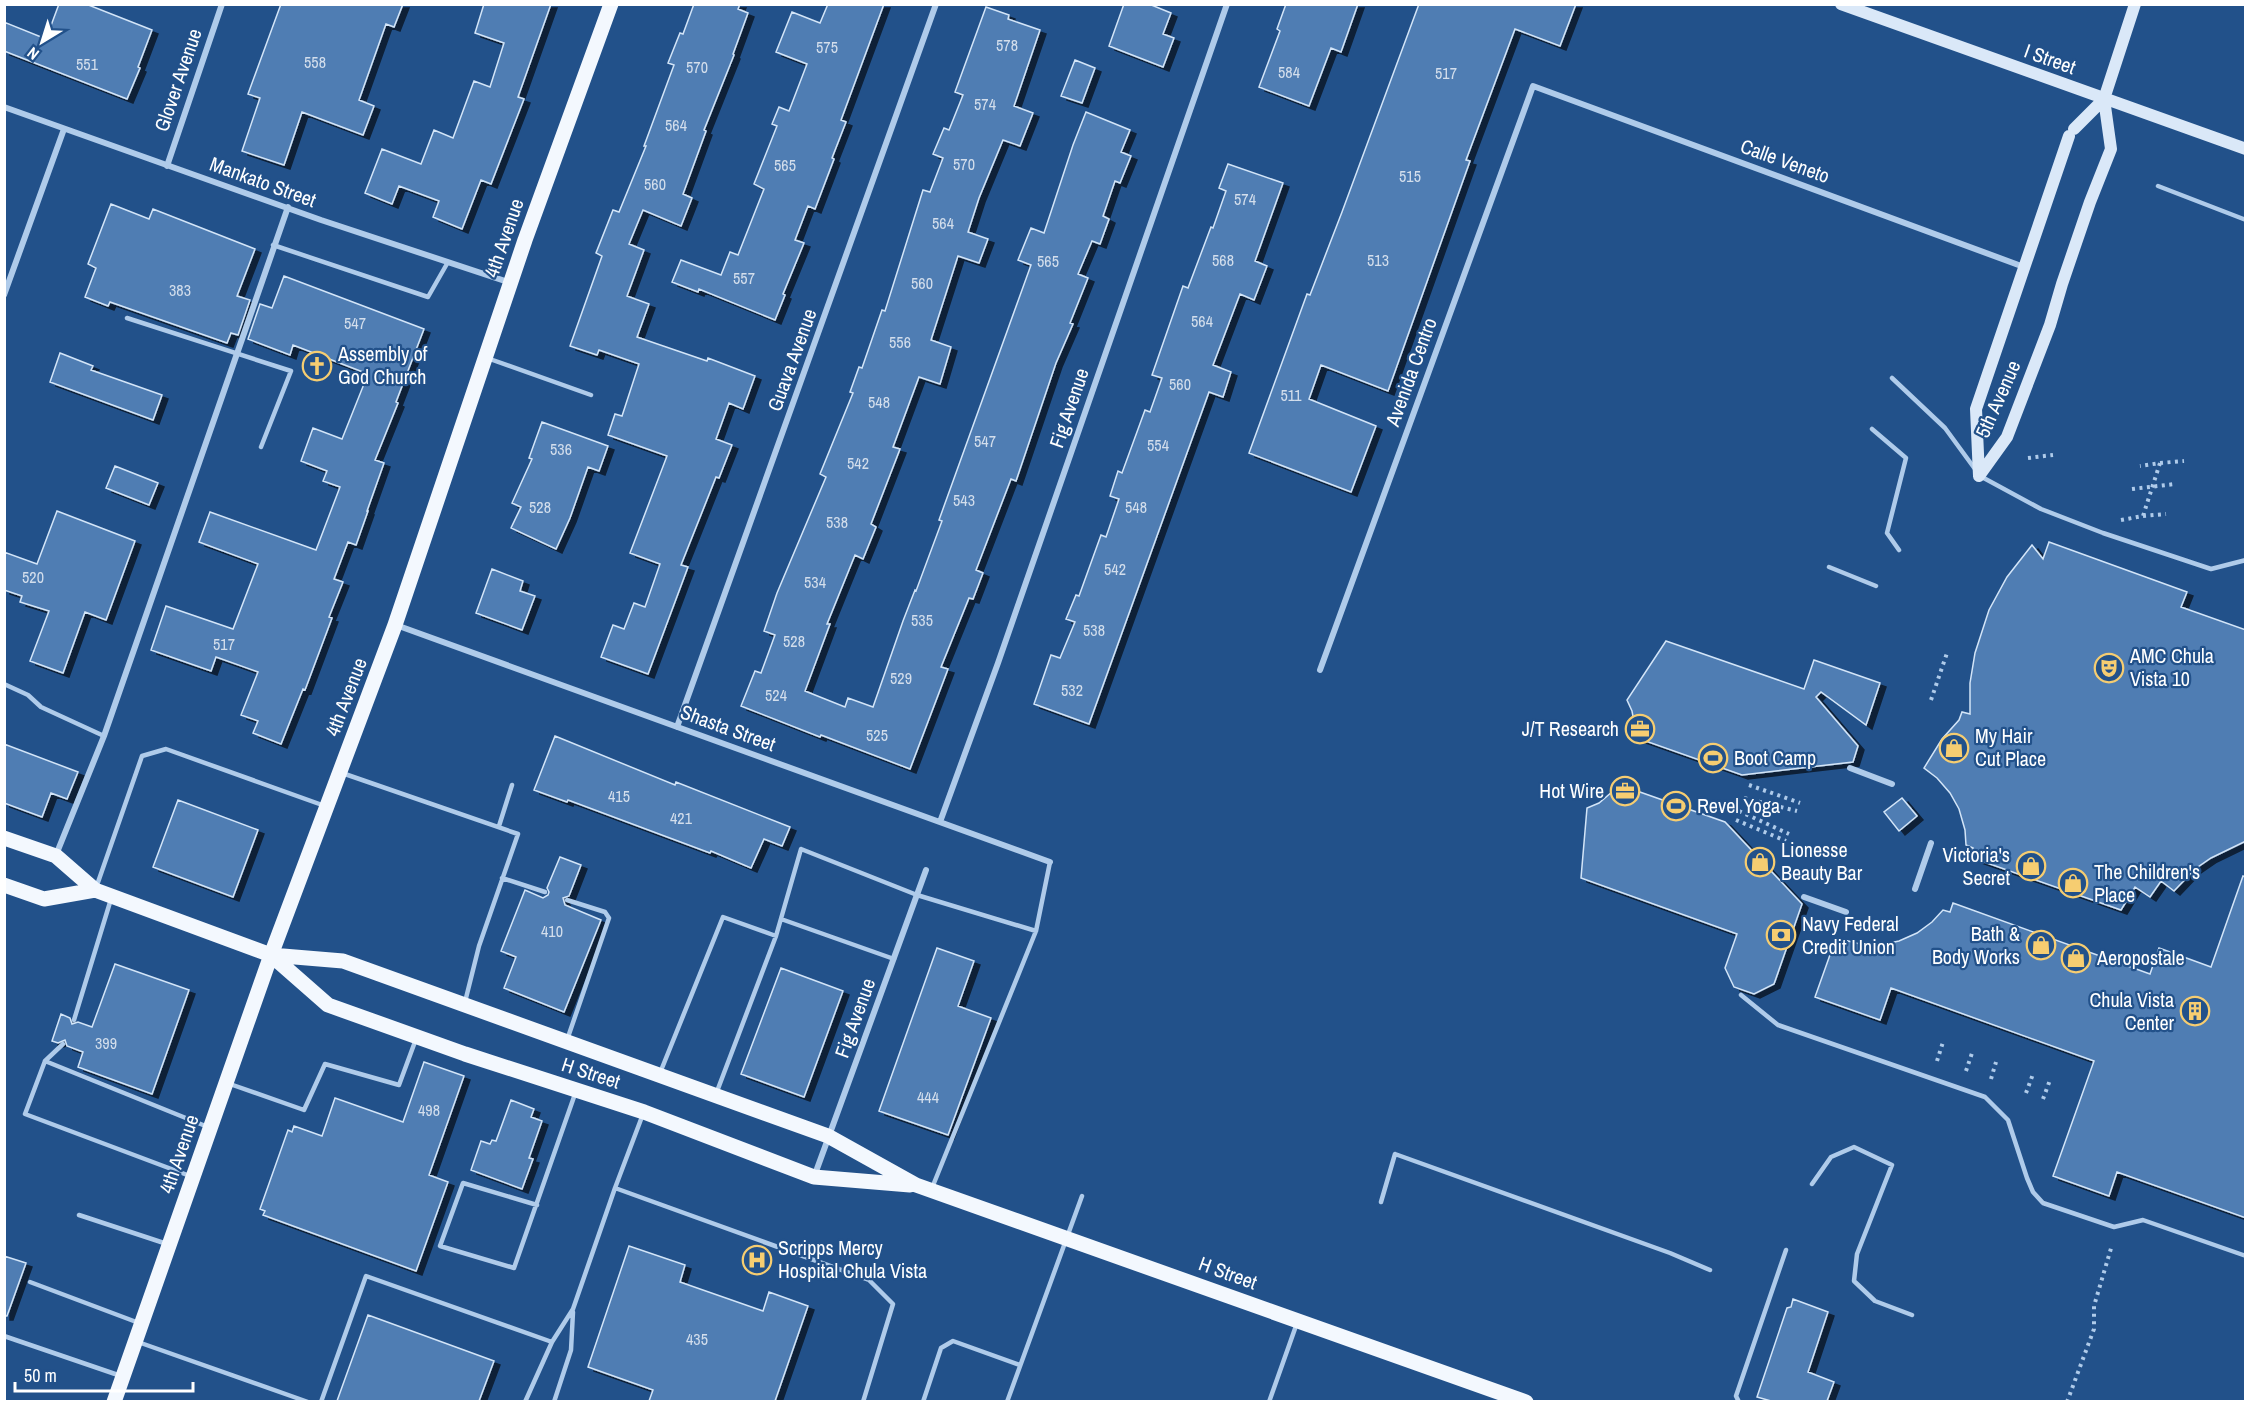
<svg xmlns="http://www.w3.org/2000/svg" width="2250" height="1406" viewBox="0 0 2250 1406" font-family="'Archivo Narrow',sans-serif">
<defs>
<filter id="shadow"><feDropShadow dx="6" dy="4" stdDeviation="0" flood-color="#0009"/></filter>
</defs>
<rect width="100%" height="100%" fill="#22518a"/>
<path fill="#4f7db3" stroke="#d3e5f8" stroke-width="1.5" filter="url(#shadow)" d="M59,4H86L152,30L138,67L140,68L127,99L4,51V22L46,39Z
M281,4H403L394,27L386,24L359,100L374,106L363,135L302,112L284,165L242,151L260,98L248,94Z
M484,4H551L518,97L524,99L491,184L481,180L462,229L433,217L439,201L399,186L392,204L365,193L382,149L421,164L434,130L453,138L474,81L490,87L504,43L475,33Z
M694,4H740L738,9L748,13L733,54L734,55L704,130L706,131L683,194L692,198L681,226L643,210L629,244L644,250L627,296L649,304L637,337L707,361L708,358L755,376L743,409L729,403L716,439L732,445L719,478L716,477L681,565L688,567L648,674L601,657L613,625L624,629L634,603L645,607L660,564L630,553L667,456L608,435L615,414L622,416L639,364L599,350L597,355L570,346L602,256L596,253L613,210L619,212L646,146H644L674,65L668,63L680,33L683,34Z
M828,4H884L841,120L846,122L832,158L834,159L815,209L808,206L795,240L804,243L783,294L785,295L775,320L699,289L698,292L672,282L681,260L721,275L730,252L738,255L764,189L754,184L777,126L772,124L779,107L789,111L807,64L776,52L792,12L820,23Z
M1124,4H1149L1171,13L1163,34L1174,38L1163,67L1109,46Z
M1286,4H1358L1341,52L1331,48L1309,106L1259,87L1280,31L1277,29Z
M1419,4H1576L1560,46L1515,29L1466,160L1470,161L1388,391L1321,365L1309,399L1376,426L1351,492L1249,453L1307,294L1310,295L1342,212Z
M986,7L1009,15L1008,19L1040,30L1014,106L1033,113L1020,146L1003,140L979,198L968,232L988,239L979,263L958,256L931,340L951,347L940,384L919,377L893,447L900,449L871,524L876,527L863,559L855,555L827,624H830L805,691L845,707L848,698L873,707L903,621L915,590L916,591L942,521L939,520L1031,265L1018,260L1031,228L1044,233L1073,145L1086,112L1130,130L1121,152L1131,156L1120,183L1115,181L1103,216L1109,219L1100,244L1092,241L1078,274L1088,278L1070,323L1073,324L1056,363L1016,481L1011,479L976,570L983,573L973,599L969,598L941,667L948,669L910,769L821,735L820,737L741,706L755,671L761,673L775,635L764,631L777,593L826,477L820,474L853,393L850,392L859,367L862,368L882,310L885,311L923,190L930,192L943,158L933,154L944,128L949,130L963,95L955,92Z
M1075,60L1095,68L1082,103L1061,96Z
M1228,164L1283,183L1255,261L1267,266L1254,300L1240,294L1213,365L1231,372L1223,397L1209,392L1089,724L1034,704L1051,655L1060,658L1075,622L1066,619L1076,595L1079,596L1101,535L1106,537L1119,499L1110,496L1118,471L1122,473L1145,410L1150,412L1162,378L1152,375L1183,286L1188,288L1211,227L1213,228L1226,191L1219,188Z
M111,204L149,219L153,209L255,249L237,296L250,300L238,335L231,333L227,343L110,302L108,306L85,297L96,268L88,264Z
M284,276L424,329L396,402L398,403L375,460L384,463L367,511H368L356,545L348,542L334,579L343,582L329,617L332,618L305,690L303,689L281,744L253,733L258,721L241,715L258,672L216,657L211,671L151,650L166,606L233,629L258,564L199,542L210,512L316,550L340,487L323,481L327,471L301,461L313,428L342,439L368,374L293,345L290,355L248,339L260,304L272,308Z
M60,353L93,366L91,370L162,395L153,420L50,382Z
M542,422L608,446L599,471L588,467L570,518L556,549L511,528L521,507L512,503L532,459L529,458Z
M115,466L158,483L149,505L106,488Z
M57,511L135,541L106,620L85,612L63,673L30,661L49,611L20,602L22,596L4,590V552L37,564Z
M2049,542L2187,592L2181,607L2246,630V841L2211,858L2195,869L2174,891L2161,881L2150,897L2135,887L2121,910L1970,857L1973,848L1966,845L1965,830L1959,809L1950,793L1937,778L1924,768L1942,739L1959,720L1962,712L1970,714V683L1975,653L1989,610L2007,577L2032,545L2043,559Z
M492,569L523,581L520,591L535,596L522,630L476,613Z
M1666,641L1804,689L1814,660L1880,683L1866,725L1821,692L1816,697L1858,746L1853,762L1742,775L1637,738L1632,711L1627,700Z
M555,736L675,785L676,782L790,827L782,846L764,839L751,868L711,851L710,853L568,800L567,802L534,790Z
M4,744L78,772L67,799L51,793L42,817L4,803Z
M1620,785L1725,822L1802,904L1774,984L1754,994L1734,987L1725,968L1737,934L1581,878L1587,808L1599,803Z
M1902,798L1917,816L1899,831L1884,812Z
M178,800L258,830L233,897L153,867Z
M560,857L581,865L569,896L563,898L565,905L601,920L564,1012L504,988L516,957L501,951L525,890L543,898L548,895L549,892L547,888Z
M2243,876L2246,877V1218L2117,1172L2109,1196L2053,1176L2094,1061L1891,988L1880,1020L1815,997L1836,938L1860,944L1880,945L1899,941L1917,933L1932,922L1943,910L1950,912L1953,903L2150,974L2159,948L2211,967Z
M937,948L974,961L958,1006L991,1018L948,1135L879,1111Z
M115,964L189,990L152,1094L78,1067L83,1052L67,1046L65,1040L58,1043L52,1041L61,1014L70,1018L72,1024L78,1022L92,1027Z
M781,968L843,991L804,1097L741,1074Z
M424,1062L464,1076L429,1175L448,1182L416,1271L263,1215L265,1211L260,1209L288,1130L292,1132L294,1126L322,1136L335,1098L403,1122Z
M511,1100L534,1109L531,1117L542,1121L529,1158L533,1159L522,1189L471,1170L481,1141L490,1144L492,1140L496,1141Z
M629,1246L685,1265L680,1282L763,1311L769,1292L808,1306L775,1401H649L653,1390L588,1367Z
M4,1256L26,1263L7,1316H4Z
M1793,1299L1828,1312L1808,1372L1834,1382L1827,1401H1771L1757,1397L1787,1308L1791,1307Z
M368,1315L494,1361L479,1401H337Z"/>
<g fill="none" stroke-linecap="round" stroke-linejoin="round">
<path stroke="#afcbea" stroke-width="4" stroke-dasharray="3 4.5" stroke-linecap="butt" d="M2028,458L2053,455
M2160,463L2184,461
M2132,489L2175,484
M2143,516L2166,514
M2121,520L2143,516L2160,463L2140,466
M1931,700L1947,653
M1749,785L1800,803
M1744,798L1797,811
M1739,811L1789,834
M1736,820L1786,841
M1937,1061L1943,1042
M1966,1071L1972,1053
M1991,1079L1996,1062
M2026,1093L2033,1074
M2043,1099L2050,1080
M2067,1402L2094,1329V1306L2112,1245"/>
<path stroke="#afcbea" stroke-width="4.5" d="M2158,186L2246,220
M273,245L428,297L448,262
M127,318L291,371L261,447
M487,358L591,395
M1892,378L1945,428L1975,469
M1872,429L1906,458L1887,533L1899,550
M1980,476L2041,509L2103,533L2211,569L2246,560
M1829,567L1876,586
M4,684L28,695L41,707L104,736
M342,773L518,834L479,946L465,1002
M499,826L512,785
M502,878L545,892
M96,888L142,756L166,749L325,806
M781,919L894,959
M1741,995L1778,1025L1985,1097L2008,1120L2027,1178L2033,1192L2043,1203L2114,1227L2143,1220L2246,1256
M74,1020L111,899
M567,1040L609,918L605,912L567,900
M45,1061L63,1044
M660,1073L723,917L776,936L801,849L917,895L1036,931
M227,1083L304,1110L325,1064L399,1085L416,1039
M716,1094L776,936
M643,1114L615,1188L869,1280L893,1304L863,1402
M190,1176L25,1114L45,1061L208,1127
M1812,1184L1831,1157L1854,1147L1892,1165L1857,1254L1854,1281L1875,1301L1912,1315
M932,1188L1036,931L1050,862
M1381,1202L1395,1154L1670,1253L1710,1270
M537,1205L463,1183L440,1246L514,1268L575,1094
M79,1215L167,1244
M30,1282L139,1323
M4,1336L121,1376
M138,1342L308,1402
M321,1402L366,1276L552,1342
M525,1402L552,1342L573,1309L615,1188
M554,1402L571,1350L573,1312
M923,1402L941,1348L953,1341L1020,1365
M1007,1402L1082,1196
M1269,1402L1297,1323
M1739,1402L1736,1396L1786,1250"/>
<path stroke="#afcbea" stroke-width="6" d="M4,107L321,220L511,283
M167,166L222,4
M4,295L64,129
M396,625L1050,862
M1320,670L1533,86L2024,267
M677,727L936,4
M1850,768L1892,784
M940,822L998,663L1227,4
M56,855L104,736L288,207
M1915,889L1931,843
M1804,897L1846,912
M814,1177L926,870"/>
<path stroke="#dae8f8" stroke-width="12" d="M1841,4L2246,149
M2074,129L2104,99
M1979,476L2007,437L2050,325L2062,284L2090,202L2111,149L2104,99L2135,4
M1979,476L1976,409L2069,136"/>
<path stroke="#f3f8fe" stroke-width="15" d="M4,838L56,856L95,890L271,955L343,961L828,1136L916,1185L1526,1402
M4,885L44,899L95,890
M271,955L328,1005L465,1054L644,1112L814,1177L910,1185
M114,1402L271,955L395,625L525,240L611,4"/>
</g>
<defs>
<g id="church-ring" transform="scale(1.5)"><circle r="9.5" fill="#22518a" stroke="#f6cd71" stroke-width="1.5"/><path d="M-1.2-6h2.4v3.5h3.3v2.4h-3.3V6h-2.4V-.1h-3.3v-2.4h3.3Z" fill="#f6cd71"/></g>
<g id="theatre-ring" transform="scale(1.5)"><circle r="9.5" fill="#22518a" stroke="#f6cd71" stroke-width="1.5"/><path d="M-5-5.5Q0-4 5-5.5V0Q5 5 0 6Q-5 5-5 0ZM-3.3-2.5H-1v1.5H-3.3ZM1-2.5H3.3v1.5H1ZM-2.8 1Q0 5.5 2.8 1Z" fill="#f6cd71"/></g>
<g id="office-ring" transform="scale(1.5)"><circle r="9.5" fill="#22518a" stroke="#f6cd71" stroke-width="1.5"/><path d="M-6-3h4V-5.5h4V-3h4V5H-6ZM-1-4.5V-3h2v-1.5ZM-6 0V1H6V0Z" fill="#f6cd71"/></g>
<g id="shop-ring" transform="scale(1.5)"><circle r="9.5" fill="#22518a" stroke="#f6cd71" stroke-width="1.5"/><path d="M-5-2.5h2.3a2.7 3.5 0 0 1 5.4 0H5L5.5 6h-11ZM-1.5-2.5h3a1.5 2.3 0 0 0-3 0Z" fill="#f6cd71"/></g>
<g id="stadium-ring" transform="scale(1.5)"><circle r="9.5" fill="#22518a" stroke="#f6cd71" stroke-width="1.5"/><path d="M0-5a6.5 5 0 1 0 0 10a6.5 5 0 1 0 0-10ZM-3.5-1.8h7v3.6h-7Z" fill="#f6cd71"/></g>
<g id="bank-ring" transform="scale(1.5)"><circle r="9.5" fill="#22518a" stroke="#f6cd71" stroke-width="1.5"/><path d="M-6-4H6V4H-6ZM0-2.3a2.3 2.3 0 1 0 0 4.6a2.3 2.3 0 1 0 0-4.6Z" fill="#f6cd71"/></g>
<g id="building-ring" transform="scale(1.5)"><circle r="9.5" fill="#22518a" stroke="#f6cd71" stroke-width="1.5"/><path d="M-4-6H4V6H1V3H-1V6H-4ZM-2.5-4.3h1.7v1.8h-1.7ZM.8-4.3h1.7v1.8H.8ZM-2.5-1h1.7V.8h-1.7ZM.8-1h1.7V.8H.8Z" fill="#f6cd71"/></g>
<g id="hospital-ring" transform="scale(1.5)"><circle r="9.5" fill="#22518a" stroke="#f6cd71" stroke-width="1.5"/><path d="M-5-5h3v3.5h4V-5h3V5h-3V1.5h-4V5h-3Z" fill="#f6cd71"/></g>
</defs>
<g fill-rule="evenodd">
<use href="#church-ring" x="317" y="366"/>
<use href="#theatre-ring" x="2109" y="668"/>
<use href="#office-ring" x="1640" y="729"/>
<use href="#shop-ring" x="1954" y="748"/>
<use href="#stadium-ring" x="1713" y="758"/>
<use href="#office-ring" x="1625" y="791"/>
<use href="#stadium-ring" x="1676" y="806"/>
<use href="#shop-ring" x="1760" y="862"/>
<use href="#shop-ring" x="2031" y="866"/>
<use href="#shop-ring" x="2073" y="883"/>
<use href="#bank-ring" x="1781" y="935"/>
<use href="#shop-ring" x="2041" y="945"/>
<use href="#shop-ring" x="2076" y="958"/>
<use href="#building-ring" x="2195" y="1011"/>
<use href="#hospital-ring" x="757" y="1260"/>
</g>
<g text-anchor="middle" stroke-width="4.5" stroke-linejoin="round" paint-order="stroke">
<g font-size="16" fill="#d3deec">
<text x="1007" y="51">578</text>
<text x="827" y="53">575</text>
<text x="315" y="68">558</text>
<text x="87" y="70">551</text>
<text x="697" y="73">570</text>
<text x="1289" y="78">584</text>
<text x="1446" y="79">517</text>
<text x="985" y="110">574</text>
<text x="676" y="131">564</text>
<text x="964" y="170">570</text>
<text x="785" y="171">565</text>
<text x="1410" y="182">515</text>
<text x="655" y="190">560</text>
<text x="1245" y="205">574</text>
<text x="943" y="229">564</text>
<text x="1223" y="266">568</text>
<text x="1378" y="266">513</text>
<text x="1048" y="267">565</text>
<text x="744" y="284">557</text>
<text x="922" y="289">560</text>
<text x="180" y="296">383</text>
<text x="1202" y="327">564</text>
<text x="355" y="329">547</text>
<text x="900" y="348">556</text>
<text x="1180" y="390">560</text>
<text x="1291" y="401">511</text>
<text x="879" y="408">548</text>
<text x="985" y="447">547</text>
<text x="1158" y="451">554</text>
<text x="561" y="455">536</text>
<text x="858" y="469">542</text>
<text x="964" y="506">543</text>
<text x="540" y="513">528</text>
<text x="1136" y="513">548</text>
<text x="837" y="528">538</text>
<text x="1115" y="575">542</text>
<text x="33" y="583">520</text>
<text x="815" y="588">534</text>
<text x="922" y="626">535</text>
<text x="1094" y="636">538</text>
<text x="794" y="647">528</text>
<text x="224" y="650">517</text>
<text x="901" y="684">529</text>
<text x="1072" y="696">532</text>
<text x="776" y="701">524</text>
<text x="877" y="741">525</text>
<text x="619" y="802">415</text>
<text x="681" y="824">421</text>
<text x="552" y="937">410</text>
<text x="106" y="1049">399</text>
<text x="928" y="1103">444</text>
<text x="429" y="1116">498</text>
<text x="697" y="1345">435</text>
</g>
<g font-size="20" fill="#fff" stroke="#22518a">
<text transform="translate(2050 59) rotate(20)" y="7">I Street</text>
<text transform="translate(178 80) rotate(-71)" y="7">Glover Avenue</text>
<text transform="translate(1785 161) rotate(20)" y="7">Calle Veneto</text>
<text transform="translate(263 182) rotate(20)" y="7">Mankato Street</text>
<text transform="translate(504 238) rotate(-71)" y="7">4th Avenue</text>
<text transform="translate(792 360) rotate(-70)" y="7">Guava Avenue</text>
<text transform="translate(1411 372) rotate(-70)" y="7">Avenida Centro</text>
<text transform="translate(1998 399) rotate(-66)" y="7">5th Avenue</text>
<text transform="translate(1069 408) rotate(-71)" y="7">Fig Avenue</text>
<text transform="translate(346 697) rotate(-69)" y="7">4th Avenue</text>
<text transform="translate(728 728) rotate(20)" y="7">Shasta Street</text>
<text transform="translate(855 1018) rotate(-70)" y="7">Fig Avenue</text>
<text transform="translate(591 1073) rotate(18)" y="7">H Street</text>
<text transform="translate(179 1154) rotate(-71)" y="7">4th Avenue</text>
<text transform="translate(1228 1273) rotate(20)" y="7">H Street</text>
</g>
<g font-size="20" fill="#fff" stroke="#22518a" text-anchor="start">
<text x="338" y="361">Assembly of<tspan x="338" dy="23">God Church</tspan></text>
<text x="2130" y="663">AMC Chula<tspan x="2130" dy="23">Vista 10</tspan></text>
<text x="1619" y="736" text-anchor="end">J/T Research</text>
<text x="1975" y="743">My Hair<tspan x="1975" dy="23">Cut Place</tspan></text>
<text x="1734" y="765">Boot Camp</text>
<text x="1604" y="798" text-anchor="end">Hot Wire</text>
<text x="1697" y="813">Revel Yoga</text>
<text x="1781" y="857">Lionesse<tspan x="1781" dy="23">Beauty Bar</tspan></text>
<text x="2010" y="862" text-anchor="end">Victoria's<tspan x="2010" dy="23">Secret</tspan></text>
<text x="2094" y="879">The Children's<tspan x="2094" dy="23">Place</tspan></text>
<text x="1802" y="931">Navy Federal<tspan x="1802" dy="23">Credit Union</tspan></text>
<text x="2020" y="941" text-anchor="end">Bath &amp;<tspan x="2020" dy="23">Body Works</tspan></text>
<text x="2097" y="965">Aeropostale</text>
<text x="2174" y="1007" text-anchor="end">Chula Vista<tspan x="2174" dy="23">Center</tspan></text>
<text x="778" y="1255">Scripps Mercy<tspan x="778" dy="23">Hospital Chula Vista</tspan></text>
</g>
</g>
<rect width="2250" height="1406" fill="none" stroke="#ffffff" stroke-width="12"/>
<g transform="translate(42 42) rotate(218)" stroke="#22518a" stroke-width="4.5" paint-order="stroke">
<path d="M0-4.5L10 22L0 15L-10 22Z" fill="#ffffff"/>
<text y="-9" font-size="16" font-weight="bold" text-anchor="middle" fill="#ffffff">N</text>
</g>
<path d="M15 1382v9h178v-9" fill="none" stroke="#ffffff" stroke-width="3"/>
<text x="24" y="1382" font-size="18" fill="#ffffff" stroke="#22518a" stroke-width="4.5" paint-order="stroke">50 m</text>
</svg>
